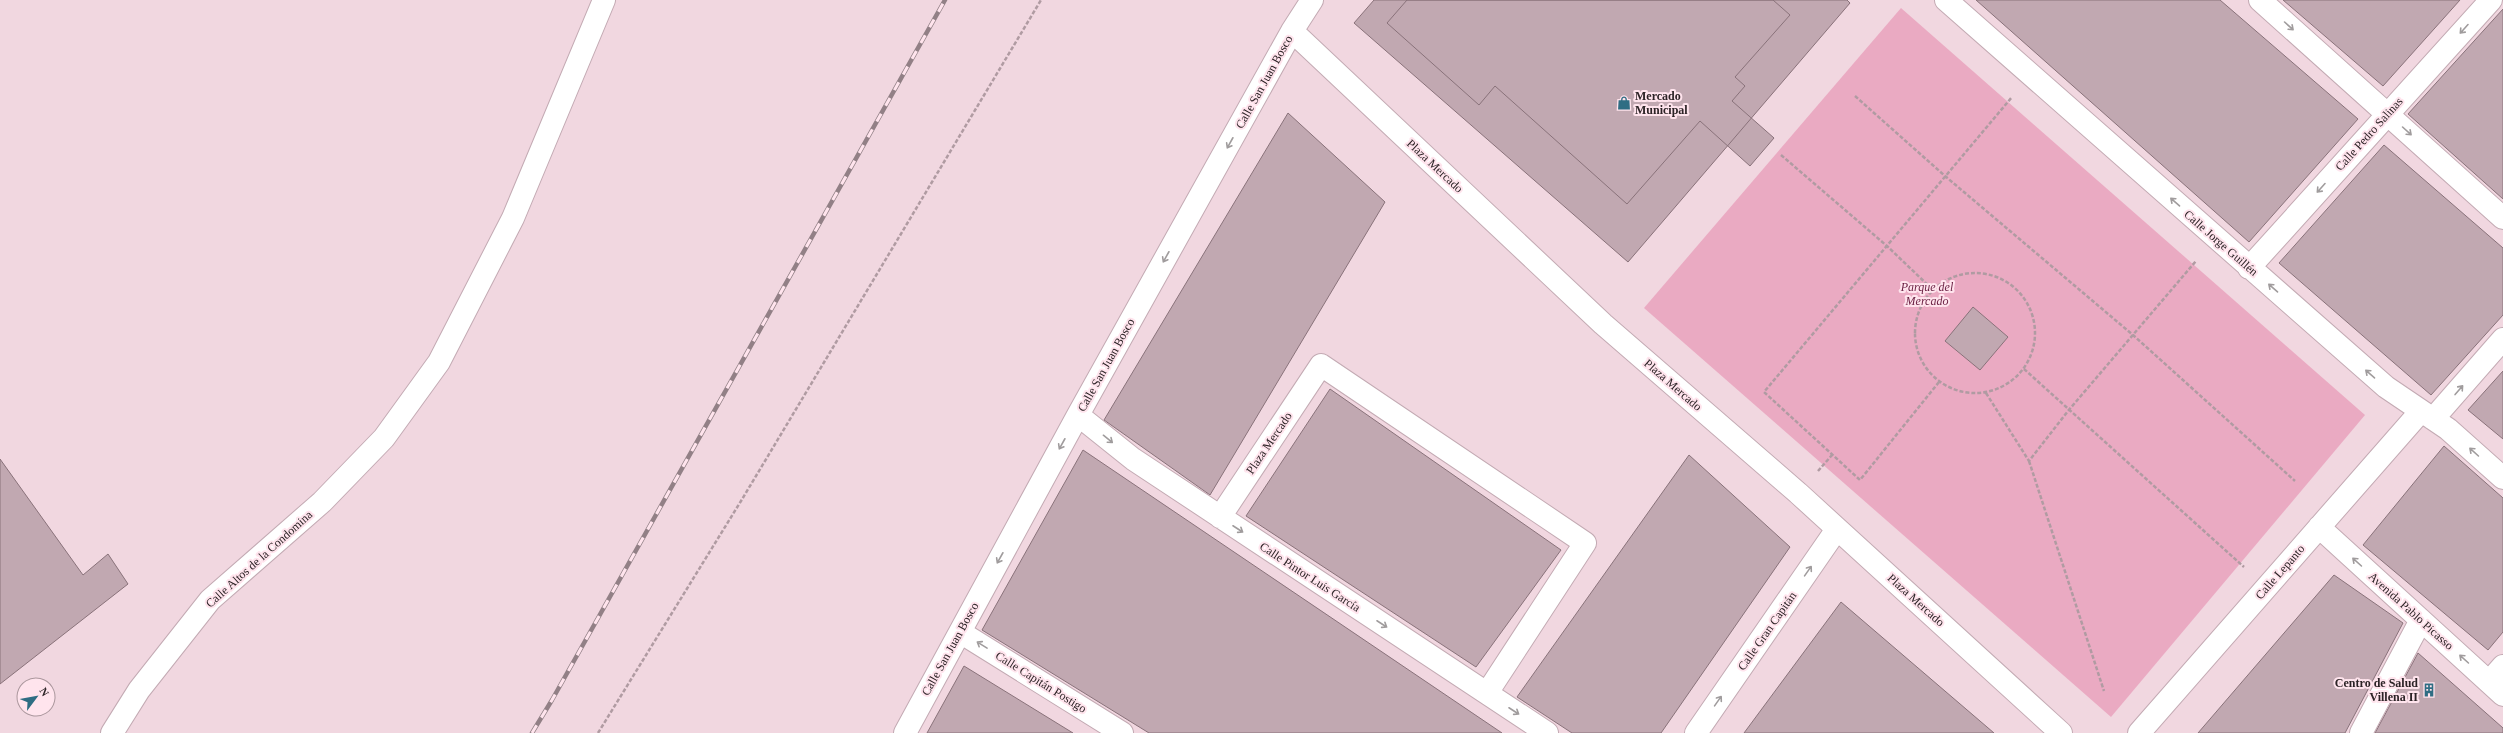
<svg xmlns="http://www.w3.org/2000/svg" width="2503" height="733" viewBox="0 0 2503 733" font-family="Georgia,serif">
<rect width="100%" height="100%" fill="#f1d7e0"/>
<path fill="#eaaac2" d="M1901,8L2365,415L2111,717L1644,308Z"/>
<path fill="#c1a8b1" stroke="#89727a" d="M1374,0H1847L1850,3L1628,262L1354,23Z
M1407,0H1773L1790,15L1735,77L1745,86L1732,101L1774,138L1750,166L1700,121L1627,204L1495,86L1479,105L1387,23Z
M1976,0H2220L2358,119L2249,242Z
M2283,0H2460L2383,86Z
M2503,9V199L2408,114Z
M1288,113L1385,202L1210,495L1104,420Z
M2384,145L2503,248V315L2431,395L2279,263Z
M1973,307L2008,337L1980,370L1945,341Z
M2503,371V439L2468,410Z
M1330,389L1561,550L1476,667L1246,516Z
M2444,446L2503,498V632L2488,650L2363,545Z
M1083,450L1502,733H1149L982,630Z
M1689,455L1790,547L1661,733H1572L1517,697Z
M0,459L83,575L108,554L128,584L0,684Z
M2334,575L2403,623L2345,733H2198Z
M1841,602L1994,733H1744Z
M2418,653L2503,728V733H2375Z
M964,666L1073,733H927Z"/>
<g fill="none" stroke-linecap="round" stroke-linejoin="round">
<g stroke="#c3aab3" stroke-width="24">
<path id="street" d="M1946,0L2386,387L2448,429L2503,478
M2260,0L2503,218
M1292,31L1603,324L1798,493L2061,733
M2249,268L2491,0
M1078,415L1133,459L1547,733
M2433,419L2503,339
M1220,517L1321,365L1585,543L1487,693
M2319,527L2503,695
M960,632L1122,733
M2489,682L2503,666
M112,733L139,690L210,600L322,502L384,438L439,362L513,218L604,0
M905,733L1078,415L1292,31L1312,0
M1696,733L1837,529
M2139,733L2421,411
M2361,733L2421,620"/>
</g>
<path stroke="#b09ba2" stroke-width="2.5" stroke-dasharray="4 2" stroke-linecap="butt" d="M1855,96L1945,176L2133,335L2295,481
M1781,155L1887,246L1933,290
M1915 333a60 60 0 1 1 120 0a60 60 0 1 1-120 0Z
M2024,369L2244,567
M1939,382L1860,480L1764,392L2012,97
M1986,393L2029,461L2068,411L2196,261
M2029,461L2104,691
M1818,471L1832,455
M598,733L741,501L1041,0"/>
<use href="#street" stroke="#fff" stroke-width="22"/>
<g stroke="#928086" stroke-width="4.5">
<path id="rail" d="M532,733L552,700L945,0"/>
</g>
<use href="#rail" stroke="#ffe4ed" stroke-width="3" stroke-dasharray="9" stroke-linecap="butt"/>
</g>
<defs><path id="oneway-shaft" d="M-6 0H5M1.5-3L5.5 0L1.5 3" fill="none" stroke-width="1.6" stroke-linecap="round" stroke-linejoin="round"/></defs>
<g stroke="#a09c9d">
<use href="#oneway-shaft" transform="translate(2289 26) rotate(42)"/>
<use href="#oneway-shaft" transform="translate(2464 29) rotate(132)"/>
<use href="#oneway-shaft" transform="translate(2407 131) rotate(42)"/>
<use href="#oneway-shaft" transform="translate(1230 143) rotate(119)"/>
<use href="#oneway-shaft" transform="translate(2321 188) rotate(132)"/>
<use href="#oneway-shaft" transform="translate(2175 202) rotate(-139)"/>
<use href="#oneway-shaft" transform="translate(1166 257) rotate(119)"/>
<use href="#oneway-shaft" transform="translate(2273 288) rotate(-139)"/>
<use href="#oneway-shaft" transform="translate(2370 374) rotate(-139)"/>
<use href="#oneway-shaft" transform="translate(2459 390) rotate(-49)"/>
<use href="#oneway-shaft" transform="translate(1108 439) rotate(39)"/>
<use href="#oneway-shaft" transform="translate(1062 444) rotate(119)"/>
<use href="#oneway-shaft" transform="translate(2474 452) rotate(-138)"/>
<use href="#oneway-shaft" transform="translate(1238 529) rotate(33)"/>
<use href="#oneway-shaft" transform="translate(1000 558) rotate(119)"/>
<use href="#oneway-shaft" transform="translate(2357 562) rotate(-138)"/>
<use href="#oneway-shaft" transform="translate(1808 571) rotate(-55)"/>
<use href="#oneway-shaft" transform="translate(1382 624) rotate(33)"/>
<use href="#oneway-shaft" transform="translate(982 645) rotate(-148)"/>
<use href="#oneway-shaft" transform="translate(2464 659) rotate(-138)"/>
<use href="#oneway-shaft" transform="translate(1718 701) rotate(-55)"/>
<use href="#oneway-shaft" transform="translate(1514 711) rotate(33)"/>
</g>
<defs>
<g id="shop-bare" transform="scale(1.08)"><path d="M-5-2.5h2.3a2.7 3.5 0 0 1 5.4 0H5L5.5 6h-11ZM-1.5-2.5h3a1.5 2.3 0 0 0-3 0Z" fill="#2f6d83" stroke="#ffe4ed" stroke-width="2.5" paint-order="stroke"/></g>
<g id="building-bare" transform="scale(1.08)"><path d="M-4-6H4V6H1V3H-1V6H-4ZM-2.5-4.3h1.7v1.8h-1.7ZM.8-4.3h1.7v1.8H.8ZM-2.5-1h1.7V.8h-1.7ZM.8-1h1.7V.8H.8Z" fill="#2f6d83" stroke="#ffe4ed" stroke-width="2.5" paint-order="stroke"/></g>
</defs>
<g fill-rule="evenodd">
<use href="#shop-bare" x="1624" y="103"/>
<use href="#building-bare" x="2429" y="690"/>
</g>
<g text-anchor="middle" stroke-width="4" stroke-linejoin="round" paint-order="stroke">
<g font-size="12" fill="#2c2326" stroke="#ffe4ed">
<text transform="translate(1264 82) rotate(-61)" y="4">Calle San Juan Bosco</text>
<text transform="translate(2369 134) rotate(-48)" y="4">Calle Pedro Salinas</text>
<text transform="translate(1435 166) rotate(43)" y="4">Plaza Mercado</text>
<text transform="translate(2221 243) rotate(41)" y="4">Calle Jorge Guillén</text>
<text transform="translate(1106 365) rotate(-61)" y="4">Calle San Juan Bosco</text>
<text transform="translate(1673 385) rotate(41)" y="4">Plaza Mercado</text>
<text transform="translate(1269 443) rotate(-56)" y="4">Plaza Mercado</text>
<text transform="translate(259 559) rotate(-42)" y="4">Calle Altos de la Condomina</text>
<text transform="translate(2280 572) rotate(-49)" y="4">Calle Lepanto</text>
<text transform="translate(1310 577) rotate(33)" y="4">Calle Pintor Luis García</text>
<text transform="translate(1916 600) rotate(42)" y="4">Plaza Mercado</text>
<text transform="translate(2411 611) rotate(42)" y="4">Avenida Pablo Picasso</text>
<text transform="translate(1767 631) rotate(-55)" y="4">Calle Gran Capitán</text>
<text transform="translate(950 649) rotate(-61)" y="4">Calle San Juan Bosco</text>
<text transform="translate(1041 682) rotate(32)" y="4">Calle Capitán Postigo</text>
</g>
<g font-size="12" font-weight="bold" fill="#2c2326" stroke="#ffe4ed" text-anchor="start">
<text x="1635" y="100">Mercado<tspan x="1635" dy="14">Municipal</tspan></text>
<text x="2418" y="687" text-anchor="end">Centro de Salud<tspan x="2418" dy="14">Villena II</tspan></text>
</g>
<g font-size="12" font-style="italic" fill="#691e41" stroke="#ffe4ed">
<text x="1927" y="291">Parque del<tspan x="1927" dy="14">Mercado</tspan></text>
</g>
</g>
<g transform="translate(36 697) rotate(58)"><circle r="19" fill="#ffe4ed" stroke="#ab979d"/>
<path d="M0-3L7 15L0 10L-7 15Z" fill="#2f6d83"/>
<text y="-6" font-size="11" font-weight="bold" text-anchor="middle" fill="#2c2326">N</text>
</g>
</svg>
